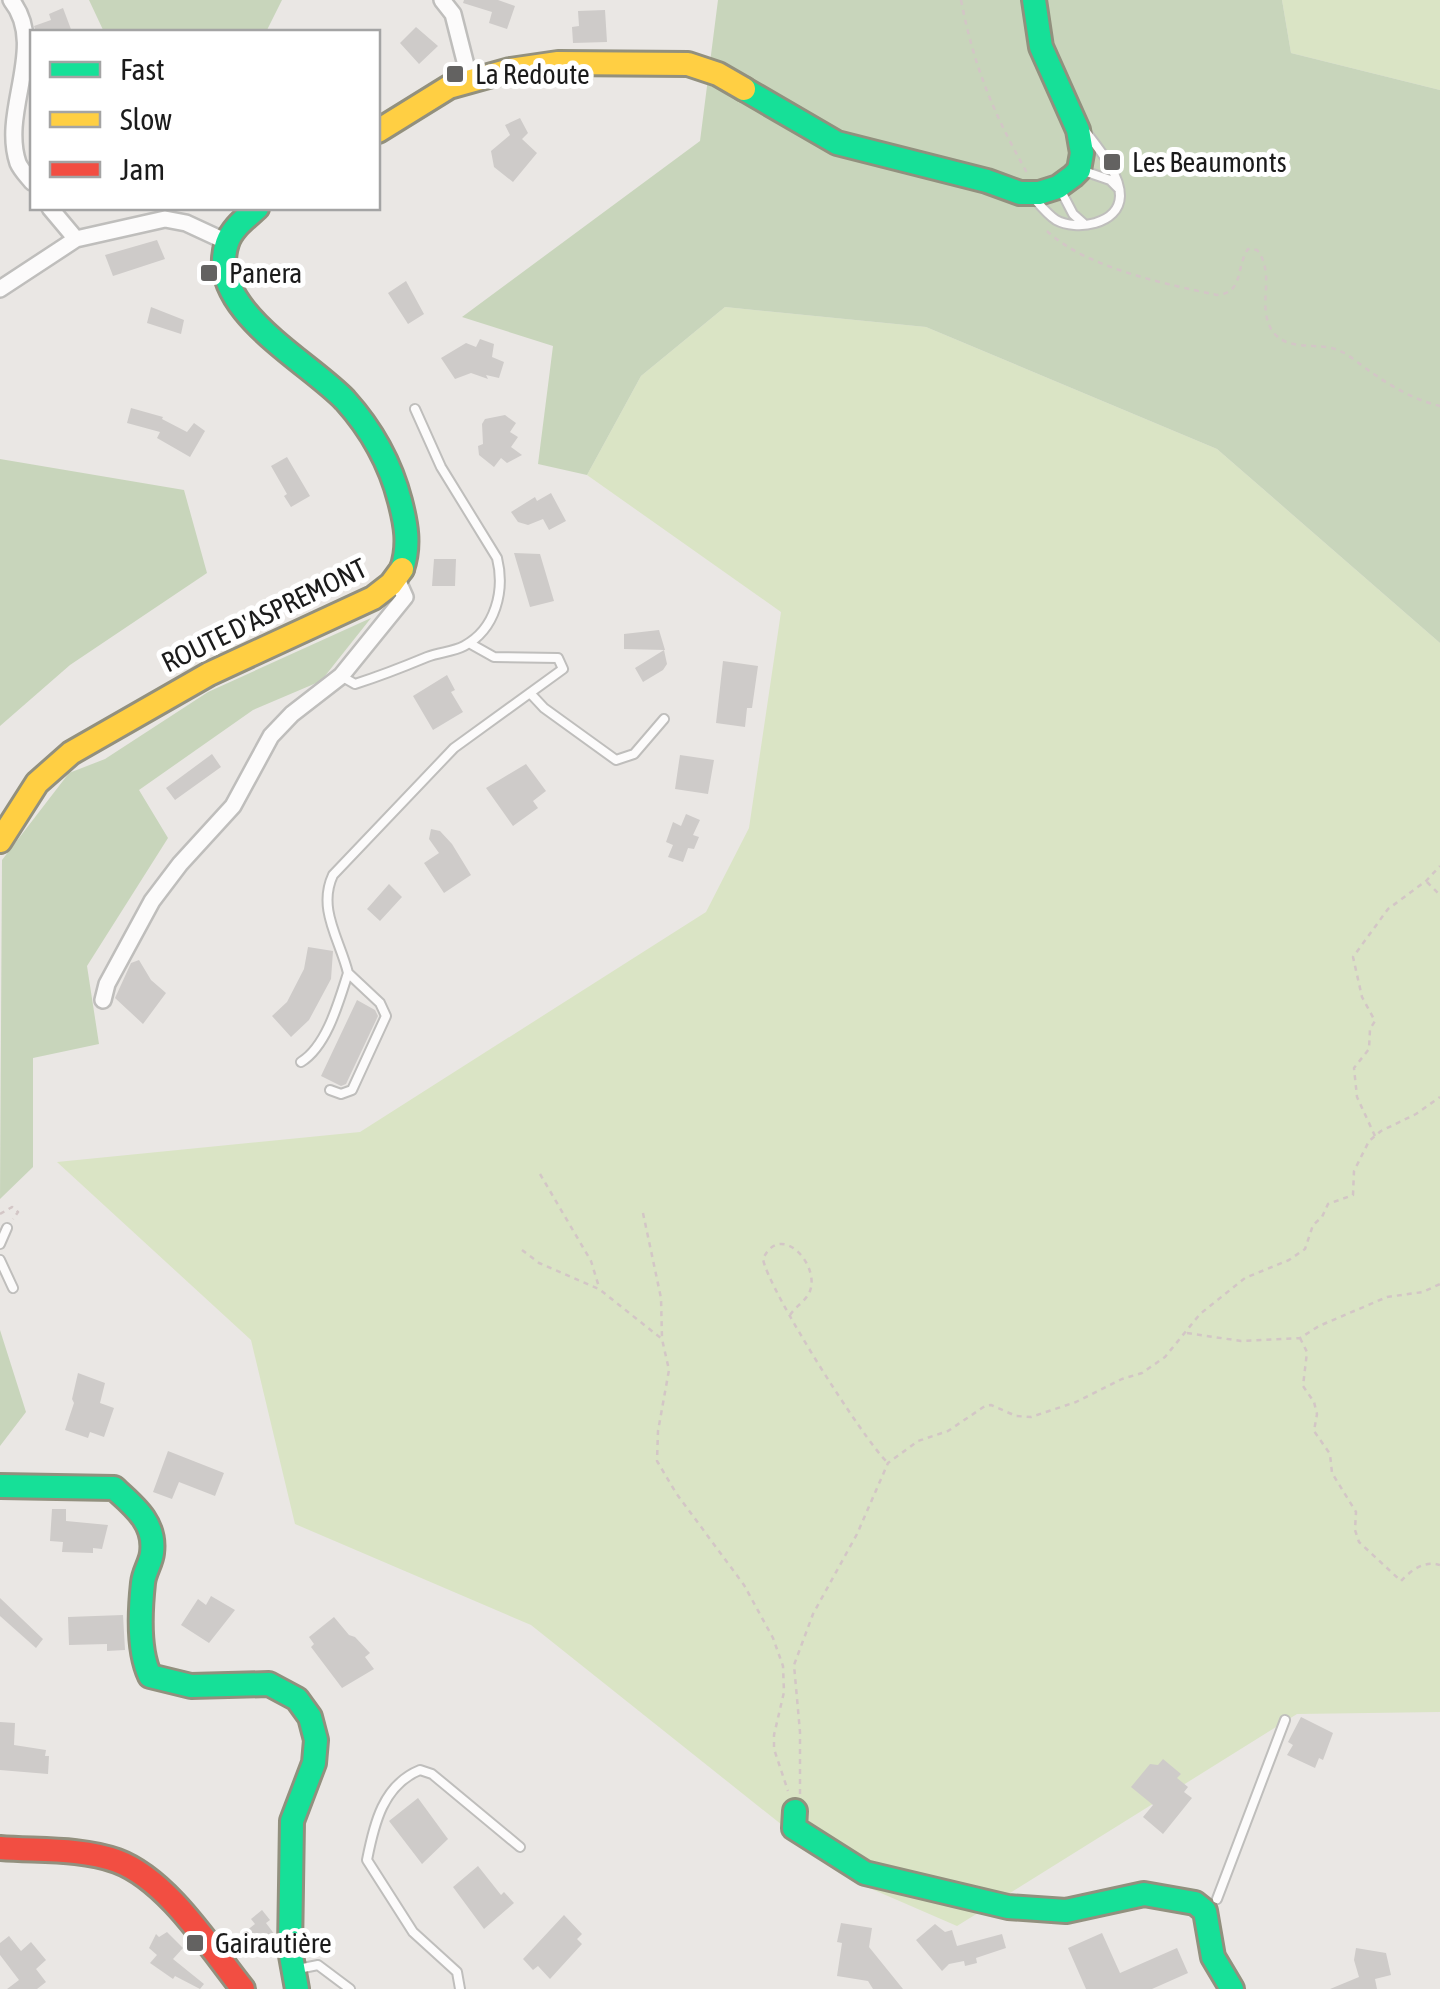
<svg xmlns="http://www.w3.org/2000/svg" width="1440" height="1989" viewBox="0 0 1440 1989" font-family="'Asap Condensed',sans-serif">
<rect width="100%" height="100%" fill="#eae7e4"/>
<path fill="#dae4c5" d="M1282,0H1440V90L1291,53Z
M725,307L926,327L1217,449L1440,643V1712L1297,1714L957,1926L851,1880L531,1625L295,1524L251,1340L57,1162L360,1132L706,912L749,828L781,612L587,475L641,376Z"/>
<path fill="#c8d5bb" d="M89,0H282L266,32H104Z
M718,0H1282L1291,53L1440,90V643L1217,449L926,327L725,307L641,376L587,475L538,464L553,346L462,317L700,141Z
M0,459L184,490L207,573L70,665L0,726Z
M371,618L321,681L253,710L139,790L168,838L87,966L99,1044L33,1058V1167L0,1199L2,860L69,773L105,759L208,692Z
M0,1330L26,1412L0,1446Z"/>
<path fill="#cecbc9" d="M464,0H498L515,6L507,29L489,23L492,12L463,3Z
M63,8L72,32H36L34,26L51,20L49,14Z
M605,10L607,42L573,43L572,27L579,26L578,11Z
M416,27L438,46L419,64L400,43Z
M520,118L528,133L522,139L537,153L513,182L494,167L491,151L510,135L505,125Z
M157,240L165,259L113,276L105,255Z
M406,281L424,314L408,324L388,293Z
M151,307L184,320L181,334L147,323Z
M480,339L494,344L492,357L504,362L499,378L486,375L488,379L471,373L455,379L441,358L466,343L476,347Z
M131,408L163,417L162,419L187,432L194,423L205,431L190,457L157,438L160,432L127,423Z
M505,415L516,423L510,432L518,437L511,447L522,455L507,463L501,458L494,467L479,455L478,446L483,444L482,424L485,419Z
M287,457L310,496L291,507L284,496L287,494L271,466Z
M551,493L566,521L549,530L543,519L528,525L518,522L511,512L535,497L537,501Z
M514,553L540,554L554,601L530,607Z
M434,559H456L455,586H432Z
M659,630L665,650L624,649V634Z
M664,650L667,664L663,670L643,682L635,668Z
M723,661L758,666L752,708H747L745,727L716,723Z
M447,675L455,690L451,692L463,712L433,730L413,696Z
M212,754L221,767L175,800L166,788Z
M680,755L714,760L708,794L675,789Z
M526,764L546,791L533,801L538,808L513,826L486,788Z
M686,814L700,820L693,835L699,837L694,849L688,848L683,862L668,857L673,845L666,842L673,822L681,826Z
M431,829L440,831L452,844L471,875L444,893L424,863L439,853L429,839Z
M389,884L402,897L380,921L367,909Z
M308,947L333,951L331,979L309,1020L291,1037L272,1016L287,1002L304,969Z
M139,960L151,980L166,993L143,1024L115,998L131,963Z
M357,1000L375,1010L378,1016L346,1084L341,1086L321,1076Z
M78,1373L105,1383L100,1403L114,1408L104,1437L90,1432L88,1438L65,1430L74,1403L72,1399Z
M168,1451L224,1473L215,1496L179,1482L172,1499L153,1492Z
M52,1509H66V1521L108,1525L102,1549L93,1548V1553L62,1552L63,1542L50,1541Z
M211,1596L235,1610L209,1643L181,1625L198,1599L206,1605Z
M0,1598L43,1639L36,1648L0,1616Z
M123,1615L125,1650L107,1651V1644L69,1645L68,1617Z
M334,1617L349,1635L355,1637L370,1653L365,1657L374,1669L342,1688L311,1647L314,1644L309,1637Z
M1301,1717L1333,1733L1323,1760L1319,1758L1315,1768L1287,1755L1293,1745L1288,1742Z
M0,1722L15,1723L14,1745L46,1750L45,1756H49L48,1774L0,1770Z
M1163,1759L1181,1774L1177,1778L1188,1787L1184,1792L1192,1798L1163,1834L1143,1817L1153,1805L1131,1787L1150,1764L1158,1765Z
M418,1798L448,1839L422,1864L389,1821Z
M478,1866L501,1895L504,1892L514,1903L484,1929L453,1887Z
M262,1910L270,1920L266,1923L275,1935V1940L261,1951L246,1931L255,1924L251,1919Z
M564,1915L582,1934L577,1939L582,1944L550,1979L538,1966L533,1970L523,1959Z
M841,1923L872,1928L869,1947L903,1989H873L868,1981L837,1976L842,1943L837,1942Z
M935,1924L945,1932L952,1930L957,1946L1002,1934L1006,1948L976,1958L977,1963L965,1966L964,1961L949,1964L942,1971L916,1940Z
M167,1932L183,1948L173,1959L204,1984L200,1989L175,1976L173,1979L150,1963L157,1955L149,1948L156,1934L159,1937Z
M1102,1933L1120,1973L1177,1948L1188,1973L1152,1989H1086L1068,1948Z
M9,1936L21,1951L31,1942L46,1960L36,1969L46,1982L37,1989H7L19,1980L0,1955V1943Z
M1356,1948L1386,1953L1391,1975L1375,1979L1377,1989H1330L1359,1977L1354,1960Z"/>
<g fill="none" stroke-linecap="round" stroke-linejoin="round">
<g stroke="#bfbebc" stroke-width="12">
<path id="lane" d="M1081,170L1110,180L1118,188
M1061,191L1073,214L1083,223
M1033,197C1040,205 1047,214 1056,220C1076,231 1119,225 1120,196C1120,174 1099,149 1086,132
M341,676L355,684C380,676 403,667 427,657C439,652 453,652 464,646C496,629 505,590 497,558L441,467L415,409
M530,693L544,708L616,760L634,754L664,719
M301,1062C327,1046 339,1001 348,973C340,940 317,909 333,875L454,748L563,669L558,658L494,657L469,643
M330,1090L341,1094L352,1090L386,1016L380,1003L348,973
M0,1244L7,1228
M0,1260L13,1288
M1217,1899L1285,1720
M298,1969L318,1965L350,1989
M460,1989L457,1972L413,1932L367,1860C374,1824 383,1785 420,1770L432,1774L520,1847"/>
</g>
<g stroke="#bfbebc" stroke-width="20">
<path id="street" d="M11,0C48,46 0,110 18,163C21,170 28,177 32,182
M442,0L453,14L470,81
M50,208L76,239L165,219L186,223L227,242
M0,289L76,239
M103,1000L107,984L152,901L180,864L233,806L271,736L292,714L341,676L405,597L397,579"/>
</g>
<g stroke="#92907e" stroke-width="28">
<path id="fast" d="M744,89L837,143L987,181L1020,193H1039L1058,187L1073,176L1079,170L1082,153L1078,130L1041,47L1034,0
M257,208C246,218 232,228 227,243C205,308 308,361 345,400C372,430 390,462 400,501C406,524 410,545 402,569
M0,1486L114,1488C134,1506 156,1523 152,1553C151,1563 144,1572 143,1583C140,1611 138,1651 150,1676L191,1686L269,1684L297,1699L310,1717L316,1740L314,1763L292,1821L290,1950L297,1989
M795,1811L794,1828L865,1873L1008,1907L1066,1911L1144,1894L1195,1903L1205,1911L1213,1957L1232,1989"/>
</g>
<g stroke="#92907e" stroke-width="28">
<path id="slow" d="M378,131L449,87L510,70L558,63L688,64L718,74L744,89
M0,841L37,783L71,753L209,674L373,598L391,584L402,569"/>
</g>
<g stroke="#92907e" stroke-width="28">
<path id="jam" d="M0,1848C38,1851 81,1848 117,1861C168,1880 210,1948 243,1989"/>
</g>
<path stroke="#d3c6c6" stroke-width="2.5" stroke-dasharray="5 5" stroke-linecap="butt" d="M961,0C974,67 993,112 1026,171H1023
M1047,231C1086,268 1166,284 1217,295C1244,293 1236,266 1248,249L1257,250C1275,272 1259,301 1269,325C1282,354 1315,341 1338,350C1350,355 1360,365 1371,372C1392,387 1415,400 1440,406
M1427,882L1440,895
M1375,1136L1357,1097L1354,1068L1369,1049L1370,1029L1375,1021L1362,997L1353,957L1388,909L1426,881L1440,866
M540,1174L591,1261L599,1287
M643,1213L661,1298L662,1338
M0,1214L12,1207L18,1212L13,1219
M522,1250L539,1263L599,1289L662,1339L669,1370L658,1431L657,1461L676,1493L744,1585L773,1638L783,1666L784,1692L774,1735V1749L788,1791
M790,1315C795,1307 807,1300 810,1291C820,1264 780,1221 763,1259C768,1289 863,1439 887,1462
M1187,1333L1241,1341L1300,1338L1319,1326L1387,1297L1423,1292L1440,1284
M1300,1338L1307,1352L1303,1386L1314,1402L1317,1414L1314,1431L1330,1454L1332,1473L1356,1512L1355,1530L1359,1542L1401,1581C1411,1570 1425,1560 1440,1565
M800,1794V1732L794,1665L813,1614L857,1534L888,1463L918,1441L948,1431L985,1406L991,1405L1016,1416L1031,1417L1076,1402L1122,1379L1142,1373L1165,1357L1200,1314L1245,1278L1289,1260L1305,1249L1313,1225L1322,1217L1328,1204L1353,1195L1354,1171L1369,1141L1381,1131L1416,1114L1440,1097"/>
<use href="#lane" stroke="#fcfbfb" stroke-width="8"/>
<use href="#street" stroke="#fcfbfb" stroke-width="15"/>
<use href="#fast" stroke="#16e098" stroke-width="22"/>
<use href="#slow" stroke="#ffcf43" stroke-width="22"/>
<use href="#jam" stroke="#f24e42" stroke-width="22"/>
</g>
<g fill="#636261" stroke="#fff" stroke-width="4">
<rect x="445" y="64" width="20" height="20" rx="5"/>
<rect x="1102" y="152" width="20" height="20" rx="5"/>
<rect x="199" y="263" width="20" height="20" rx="5"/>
<rect x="185" y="1933" width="20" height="20" rx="5"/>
</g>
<g text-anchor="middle" stroke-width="10" stroke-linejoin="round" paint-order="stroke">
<g font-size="28" fill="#1b1b1b" stroke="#fff" text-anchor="start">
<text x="475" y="84">La Redoute</text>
<text x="1132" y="172">Les Beaumonts</text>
<text x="229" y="283">Panera</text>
<text x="215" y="1953">Gairautière</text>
</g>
<g font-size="28" fill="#1b1b1b" stroke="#fff">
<text transform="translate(264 615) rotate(-26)" y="10">ROUTE D'ASPREMONT</text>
</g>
</g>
<rect x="30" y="30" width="350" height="180" fill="#ffffff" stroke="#a4a4a4" stroke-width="2.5"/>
<rect x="50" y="62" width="50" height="15" fill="#16e098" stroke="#a4a4a4" stroke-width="2.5"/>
<text x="120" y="80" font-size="30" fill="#1b1b1b">Fast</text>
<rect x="50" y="112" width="50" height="15" fill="#ffcf43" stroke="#a4a4a4" stroke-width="2.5"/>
<text x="120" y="130" font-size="30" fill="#1b1b1b">Slow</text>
<rect x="50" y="162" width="50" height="15" fill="#f24e42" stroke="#a4a4a4" stroke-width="2.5"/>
<text x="120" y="180" font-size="30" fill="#1b1b1b">Jam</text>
</svg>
